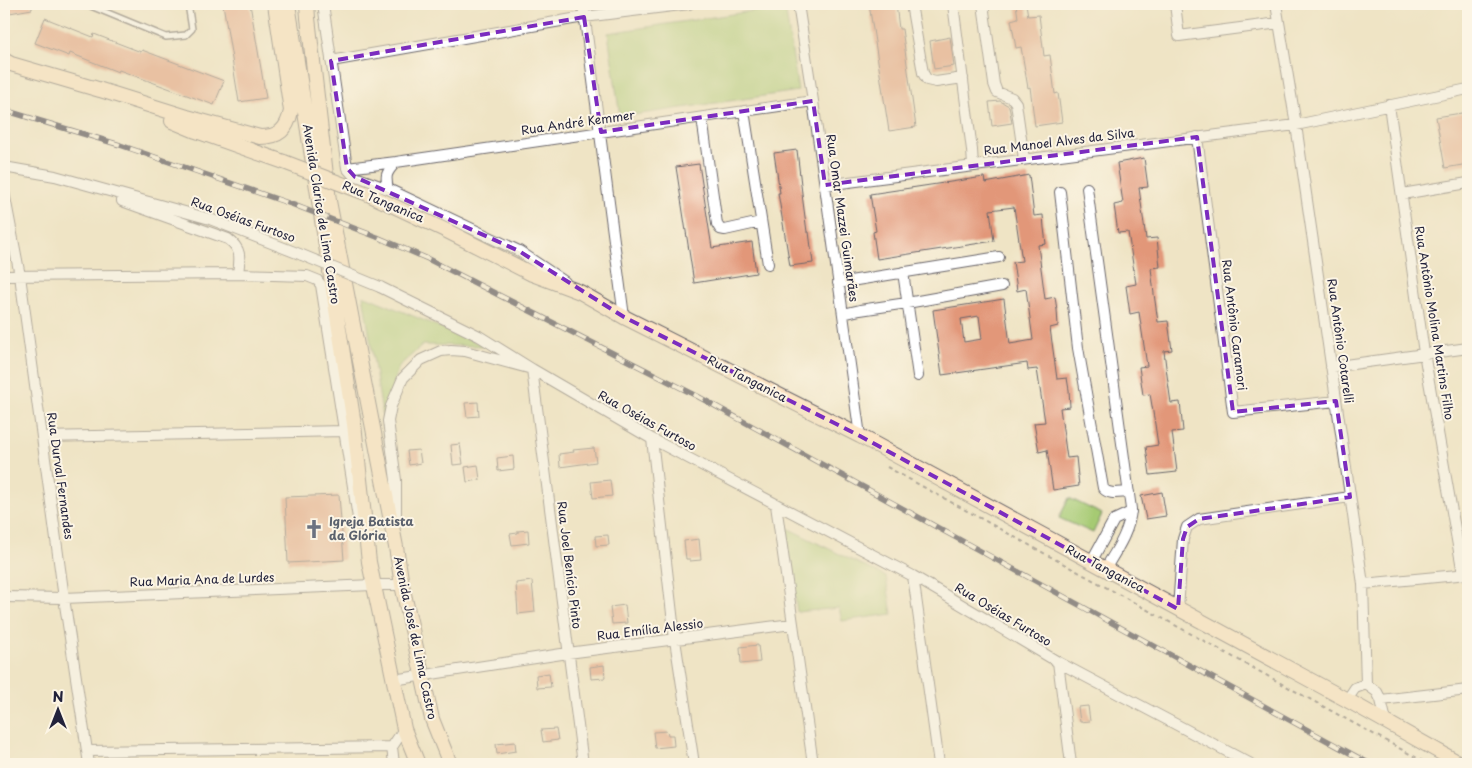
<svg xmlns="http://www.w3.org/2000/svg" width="1472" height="768" viewBox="0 0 1472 768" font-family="'Playpen Sans',sans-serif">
<rect width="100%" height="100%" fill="#fcf5e5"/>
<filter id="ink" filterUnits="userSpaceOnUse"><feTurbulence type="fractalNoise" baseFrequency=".02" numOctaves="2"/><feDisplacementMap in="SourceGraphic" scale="10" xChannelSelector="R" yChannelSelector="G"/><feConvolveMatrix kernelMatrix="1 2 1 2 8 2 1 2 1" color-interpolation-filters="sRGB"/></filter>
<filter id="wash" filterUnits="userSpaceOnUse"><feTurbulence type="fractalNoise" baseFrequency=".0096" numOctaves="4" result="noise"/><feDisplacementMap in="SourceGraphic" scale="20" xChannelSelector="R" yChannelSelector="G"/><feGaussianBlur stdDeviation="1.12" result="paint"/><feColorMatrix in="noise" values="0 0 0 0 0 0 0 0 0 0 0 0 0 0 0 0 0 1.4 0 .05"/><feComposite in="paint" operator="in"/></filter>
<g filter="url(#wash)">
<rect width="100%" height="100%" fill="#efe4c5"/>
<path fill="#a6ca73" stroke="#647657" d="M785,6L798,91L620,117L608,33Z
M363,295L485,346L423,345L399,366L383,419Z
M1069,498L1102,514L1093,533L1059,518Z
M785,527L886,577L892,614L842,621L839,608L797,612Z"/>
<g id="blocks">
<path fill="#e29779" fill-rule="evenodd" d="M4,4H32V9L4,14Z
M223,4H250L266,98L239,102Z
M869,4H896L899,29H902L916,127L889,131Z
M1016,4H1026L1028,16L1039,15L1044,56L1050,55L1055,94L1058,93L1062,122L1035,126L1030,87L1028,88L1021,47L1016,48L1011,20L1018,18Z
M45,18L93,37L94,34L141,52L142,50L224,81L214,105L119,70L118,72L70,53L69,56L35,43Z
M950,37L954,66L934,69L930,41Z
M1000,101L1009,106L1012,123L992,126L989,102Z
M1468,112V164L1445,168L1436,117Z
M797,150L803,202L807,232H809L813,263L790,266L780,205L778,193H780L774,153Z
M1144,158L1148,187L1139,188L1146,239L1157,238L1160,267L1151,268L1154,294L1158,322L1168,321L1172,350L1164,351L1167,375L1171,403L1180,402L1183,431L1172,432L1177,472L1150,475L1146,447L1158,445L1155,424L1150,394L1143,395L1139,367L1147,366L1139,312L1130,314L1126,286L1136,284L1128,232L1118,233L1114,205L1123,203L1117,163Z
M699,164L712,248L752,242L756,273L694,283L676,167Z
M1029,175L1034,216L1043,215L1044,228L1046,244L1038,245L1045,299L1055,297L1057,310L1058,326L1050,328L1057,379L1067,378L1069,390L1070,407L1060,408L1067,458L1076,457L1079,486L1053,490L1047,450L1039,452L1034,423L1045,422L1037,369L1028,370L1027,363L942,375L933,310L1004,299L1010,344L1033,340L1026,289L1017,291L1015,275L1013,262L1022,261L1014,207L990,210L994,241L877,259L873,232L876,231L870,194L984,177L985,183ZM979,316L982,339L964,342L961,319Z
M478,402L479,416L467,417L465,403Z
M460,444L463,464L453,465L451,445Z
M594,448L596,462L560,467L559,454L574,452L573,450Z
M419,450L421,463L409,465L407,451Z
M513,456L514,469L498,471L497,458Z
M478,465L480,480L467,482L465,467Z
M610,480L612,496L593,498L591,482Z
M1162,492L1166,516L1146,519L1141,496Z
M339,495L344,560L288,563L285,497Z
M528,530L529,543L512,545L510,534L518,533V531Z
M608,535L609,545L596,546L595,536Z
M699,539L701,560L690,561V559H686L684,541Z
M532,581L535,612L518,614L516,583Z
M625,605L627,623L612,624L610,607Z
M758,645L760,662L741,664L740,647Z
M604,665L605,678L591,679L590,667Z
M549,673L551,687L537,688L536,675Z
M1088,706L1090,721L1080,722L1078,707Z
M556,729L558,740L543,742L541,730Z
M667,731L668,735H673L674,746L655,748L653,732Z
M515,742L516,751L497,754L496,744Z"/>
</g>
</g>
<g filter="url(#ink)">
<use href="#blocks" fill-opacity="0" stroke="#6a666b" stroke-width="1"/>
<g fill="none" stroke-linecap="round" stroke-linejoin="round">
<g stroke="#6a666b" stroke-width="8">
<path id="lane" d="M86,4L166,37L186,35L192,29L188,4"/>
</g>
<g stroke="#6a666b" stroke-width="12">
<path id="street" d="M323,4L347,168L355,177L388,189L519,251L565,282
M583,4L624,317
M798,4L813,101L860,436
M911,4L923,73L927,80L936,82L963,78
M953,4L972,150L973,166
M983,4L994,84L997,92L1012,98L1016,103L1024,159
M1175,4L1179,36L1279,23
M1276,4L1296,125L1363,584L1366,684
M331,61L584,17L689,4
M1389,105L1424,353L1463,574
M744,111L768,264
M702,118L717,224L720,229L725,230L761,222
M1197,137L1233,412L1336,401
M4,167L55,176L210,219L302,255
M347,168L396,162L813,101
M825,185L1296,125L1468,89
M1087,188L1131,509C1130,531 1116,551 1105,569
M388,189C385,175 386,173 396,162
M4,192L20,276L64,598L89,764
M1060,192L1078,348L1103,488C1109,496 1120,492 1129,492
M1402,194L1468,183
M122,201L228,239C242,249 240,258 238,274
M903,272L918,376
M4,276L238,274L307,276L317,280L321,285L358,518
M838,283L999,257
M380,287L479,336L532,369L652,439L913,576L1058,662L1251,764
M843,314L860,310L907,303L1002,286
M1331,367L1468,348
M42,437L344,431
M652,439L675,640L694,764
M776,505L813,764
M396,524V480L388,421L391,406L403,378L421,360L441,351L451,350L465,351L532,369L583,764
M1091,562L1114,520L1131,512
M913,576L939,764
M1363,584L1468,574
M4,597L64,598L373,585H402
M1178,609L1183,539L1187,527L1199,519L1350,497
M1058,662L1071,764
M393,680L568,653L792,624
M1347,700L1355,688L1366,684L1377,692L1381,700L1386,721
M1381,700L1468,690
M87,751L392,747
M394,764L392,747L404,729"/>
</g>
<g stroke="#6a666b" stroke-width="16">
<path id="secondary" d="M288,4L354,424L369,562L404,729L418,764
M307,4L308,18L329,201L396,547L402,585L432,719L450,764
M4,60L11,64L100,90
M91,87L187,117L260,137C279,137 287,130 291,111L275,4
M172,121L196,131L284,162
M368,194L447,231L532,274L580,292L624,317L860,436L1347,700L1461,764"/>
</g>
<path stroke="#6a666b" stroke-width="2" stroke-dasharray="4 4" stroke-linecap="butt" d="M887,467L1428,764"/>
<use href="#lane" stroke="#fff" stroke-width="5"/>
<use href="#street" stroke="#fff" stroke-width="10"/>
<use href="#secondary" stroke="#fde5c5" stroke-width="14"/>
<g stroke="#22223b" stroke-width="5.5">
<path id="rail" d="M4,110L120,145L294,205L377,237L428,259L697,396L1370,764"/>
</g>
<use href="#rail" stroke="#fcf5e5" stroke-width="4" stroke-dasharray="11" stroke-linecap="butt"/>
<g stroke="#6a666b" stroke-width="12" stroke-linecap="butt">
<path id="street-bridge" d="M302,255L380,287"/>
</g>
<g stroke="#6a666b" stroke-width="16" stroke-linecap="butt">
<path id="secondary-bridge" d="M284,162L368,194"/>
</g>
<use href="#street-bridge" stroke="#fff" stroke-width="10"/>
<use href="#secondary-bridge" stroke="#fde5c5" stroke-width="14"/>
</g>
</g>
<path d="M0 0H1472V768H0ZM584,17L601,132L813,101L825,185L1197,137L1233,412L1336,401L1350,497L1199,519L1187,527L1183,539L1178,609L860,436L624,317L519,251L355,177L347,168L331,61Z" fill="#efe4c5" fill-opacity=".55" fill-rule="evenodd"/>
<path fill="none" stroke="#7b2cbf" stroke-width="4" stroke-dasharray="10 6" stroke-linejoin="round" d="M584,17L601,132L813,101L825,185L1197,137L1233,412L1336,401L1350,497L1199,519L1187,527L1183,539L1178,609L860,436L624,317L519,251L355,177L347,168L331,61Z"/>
<defs>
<g id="church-bare" transform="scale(1.5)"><path d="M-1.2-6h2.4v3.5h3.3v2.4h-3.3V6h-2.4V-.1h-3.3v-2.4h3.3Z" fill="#6b7280" stroke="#fcf5e5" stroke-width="2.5" paint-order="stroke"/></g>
</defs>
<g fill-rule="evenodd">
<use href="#church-bare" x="314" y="529"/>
</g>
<g text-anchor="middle" stroke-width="4" stroke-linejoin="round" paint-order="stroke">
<g font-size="12" fill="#22223b" stroke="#fcf5e5">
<text transform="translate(578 123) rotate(-8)" y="4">Rua André Kemmer</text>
<text transform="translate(1059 142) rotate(-7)" y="4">Rua Manoel Alves da Silva</text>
<text transform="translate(383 202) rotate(23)" y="4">Rua Tanganica</text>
<text transform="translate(321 214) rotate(81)" y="4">Avenida Clarice de Lima Castro</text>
<text transform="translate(842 218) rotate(82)" y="4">Rua Omar Mazzei Guimarães</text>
<text transform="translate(243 220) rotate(20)" y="4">Rua Oséias Furtoso</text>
<text transform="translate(1434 323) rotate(81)" y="4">Rua Antônio Molina Martins Filho</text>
<text transform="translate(1234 325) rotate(83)" y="4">Rua Antônio Caramori</text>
<text transform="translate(1340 341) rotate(82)" y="4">Rua Antônio Cotarelli</text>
<text transform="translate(747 379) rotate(27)" y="4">Rua Tanganica</text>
<text transform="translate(647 421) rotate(29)" y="4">Rua Oséias Furtoso</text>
<text transform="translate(60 476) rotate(82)" y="4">Rua Durval Fernandes</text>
<text transform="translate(569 565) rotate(83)" y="4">Rua Joel Benício Pinto</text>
<text transform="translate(1105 569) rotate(28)" y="4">Rua Tanganica</text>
<text transform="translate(202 580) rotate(-2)" y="4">Rua Maria Ana de Lurdes</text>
<text transform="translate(1003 615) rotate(31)" y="4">Rua Oséias Furtoso</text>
<text transform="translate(650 630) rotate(-7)" y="4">Rua Emília Alessio</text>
<text transform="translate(415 638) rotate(78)" y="4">Avenida José de Lima Castro</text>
</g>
<g font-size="12" font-weight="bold" fill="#5b616d" stroke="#fcf5e5" text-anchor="start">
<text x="329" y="526">Igreja Batista<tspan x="329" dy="14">da Glória</tspan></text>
</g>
</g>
<rect width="1472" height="768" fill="none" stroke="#fcf5e5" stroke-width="20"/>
<g transform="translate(58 710)" stroke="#fcf5e5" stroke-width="4" paint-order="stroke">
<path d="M0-4L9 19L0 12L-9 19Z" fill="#22223b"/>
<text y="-8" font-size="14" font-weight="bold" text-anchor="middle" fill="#22223b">N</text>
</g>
</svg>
